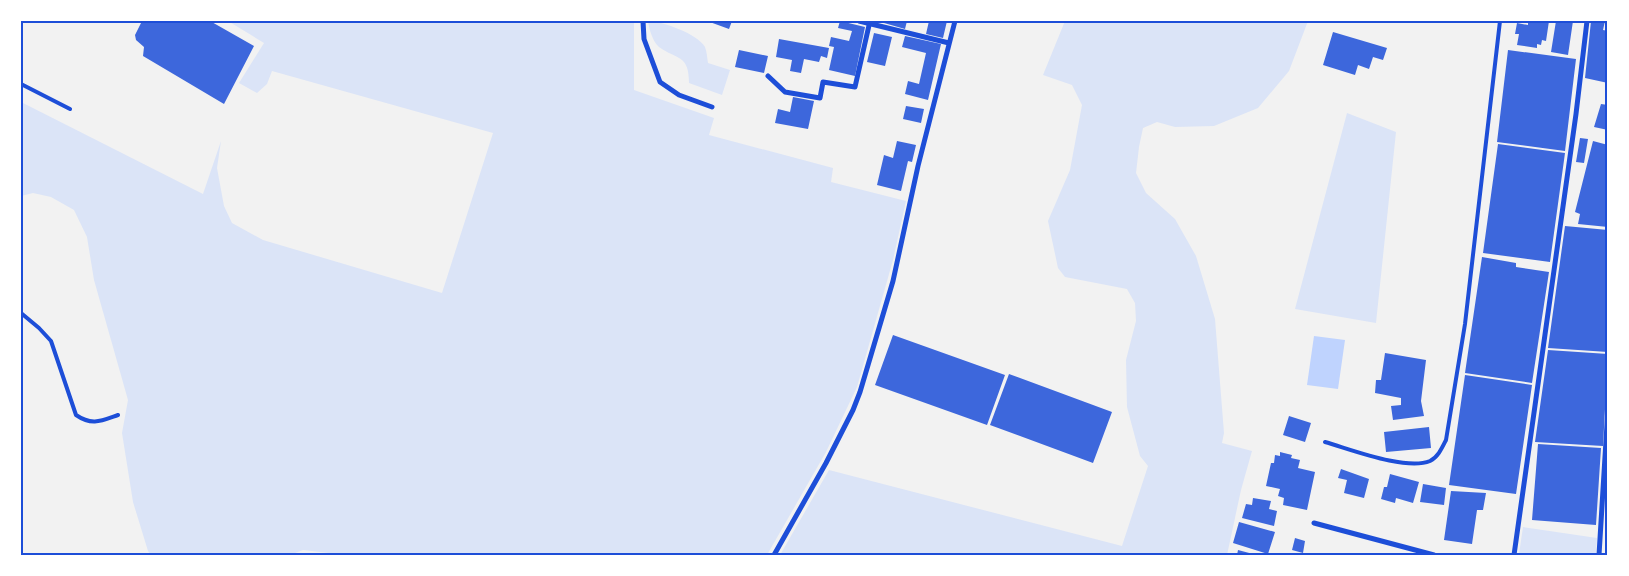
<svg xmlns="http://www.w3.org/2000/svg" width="1629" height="576" viewBox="0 0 1629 576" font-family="Quicksand,sans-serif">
<rect width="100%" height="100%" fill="#f2f2f2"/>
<path fill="#dbe4f7" d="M228,21H634V90L714,118L709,135L833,168L831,182L906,201L893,260L857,387L826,452L767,555H346L303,550L290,555H151L148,551L133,502L122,433L128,400L94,280L87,237L74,210L51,197L33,193L21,196V102L203,194L221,141L217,168L224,206L232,223L263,240L442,293L493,133L272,71L267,84L257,93L239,83L264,43Z
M648,21C662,21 698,34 705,47C707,52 707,58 708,63L730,70L722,95L689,83C689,54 677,60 659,47C653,42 649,29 648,21Z
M1065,21H1308L1289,71L1258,108L1214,126L1175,127L1157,122L1143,128L1139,147L1136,173L1146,193L1175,219L1196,256L1215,319L1224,433L1222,443L1252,451L1241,490L1227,555H780L829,470L1122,546L1148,466L1140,456L1127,407L1126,360L1136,321L1135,303L1127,289L1065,277L1058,268L1048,221L1070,170L1082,105L1072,85L1043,75Z
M1347,113L1396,132L1376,323L1295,309Z
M1523,527L1597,538L1596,555L1519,554Z"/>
<path fill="#bfd3fe" d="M1314,336L1345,340L1338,389L1307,385Z"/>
<path fill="#3d67dc" d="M142,21H210L254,46L224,104L143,56L144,47L136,40L135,35Z
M707,21H732L729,29Z
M840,21L865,27L855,76L829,70L834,47L829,46L831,37L849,41L852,31L838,28Z
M877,21H907L905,29Z
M929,21H947L943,38L926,34Z
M1532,21H1549L1546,41L1542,40L1541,45L1537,44V48L1517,45L1519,34H1515L1517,23L1528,25V22Z
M1556,21H1573L1568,55L1551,52Z
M1591,21H1605L1603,30L1608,31V83L1585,78Z
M1333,32L1387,48L1383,60L1373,57L1369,69L1358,65L1355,75L1323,65Z
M874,33L892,37L885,66L867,62Z
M905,36L941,44L928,100L905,94L908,81L919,84L926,53L902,47Z
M779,39L829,48L827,58L821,56L819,62L804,59L801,73L790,71L792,60L776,57Z
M739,50L768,56L764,73L735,67Z
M1508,50L1576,59L1565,151L1497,142Z
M793,97L814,101L808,129L775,123L778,109L790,112Z
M1601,104L1608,105V130L1594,127Z
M906,106L924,109L921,123L903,119Z
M1580,138L1588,139L1584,163L1576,162Z
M897,141L916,145L912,162L908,161L901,191L877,185L884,155L893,158Z
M1593,141L1608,145V227L1578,224L1580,214L1575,212Z
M1498,144L1565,153L1550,262L1483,253Z
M1565,226L1608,230V352L1548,348Z
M1482,257L1516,263V267L1549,272L1532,383L1465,373Z
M893,335L1005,375L987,425L875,385Z
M1548,350L1608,354L1603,446L1535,442Z
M1385,353L1426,360L1421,401L1424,416L1393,420L1391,406L1401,405V398L1375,393L1376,380H1381Z
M1009,374L1112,412L1093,463L990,425Z
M1465,375L1532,385L1516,494L1449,485Z
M1289,416L1311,423L1305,442L1283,435Z
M1429,427L1431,448L1386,452L1384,432Z
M1538,444L1601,448L1596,525L1532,520Z
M1280,452L1292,455L1291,458L1300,460L1298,468L1315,472L1307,510L1283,505L1284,498L1278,496L1280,489L1266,486L1271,463H1274L1275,455L1280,456Z
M1341,469L1369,479L1364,498L1344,493L1347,480L1338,478Z
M1390,474L1419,482L1413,503L1396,498L1395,503L1381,499L1384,487H1387Z
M1423,484L1446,488L1444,505L1420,502Z
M1451,491L1486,493L1483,510H1477L1472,544L1444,540Z
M1253,498L1271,501L1269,509L1277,511L1274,526L1242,518L1246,504L1252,505Z
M1239,522L1275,532L1268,554L1233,543Z
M1295,538L1305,541L1303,553L1292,550Z
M1238,550L1253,554V555H1237Z"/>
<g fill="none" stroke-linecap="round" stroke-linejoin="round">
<path stroke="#1d4ed8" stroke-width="4" d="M21,84L70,109
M21,313L39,328L51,341L76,415C92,426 101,421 118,415
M1325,442C1350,449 1406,471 1430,461C1438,457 1442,448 1446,440L1465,324L1500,21"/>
<path stroke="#1d4ed8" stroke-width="5" d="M643,21L644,39L660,82L679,95L712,107
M859,21L949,43
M768,76L785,92L820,98L823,82L855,87L870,21
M1314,523L1434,555
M774,555L826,463L853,410L860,392L893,281L918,166L955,21
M1514,555L1576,114L1587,21
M1599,555L1608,408"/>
</g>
<rect width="1629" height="576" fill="none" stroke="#ffffff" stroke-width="45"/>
<rect x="22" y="22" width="1584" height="532" fill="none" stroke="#1d4ed8" stroke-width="2"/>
</svg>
